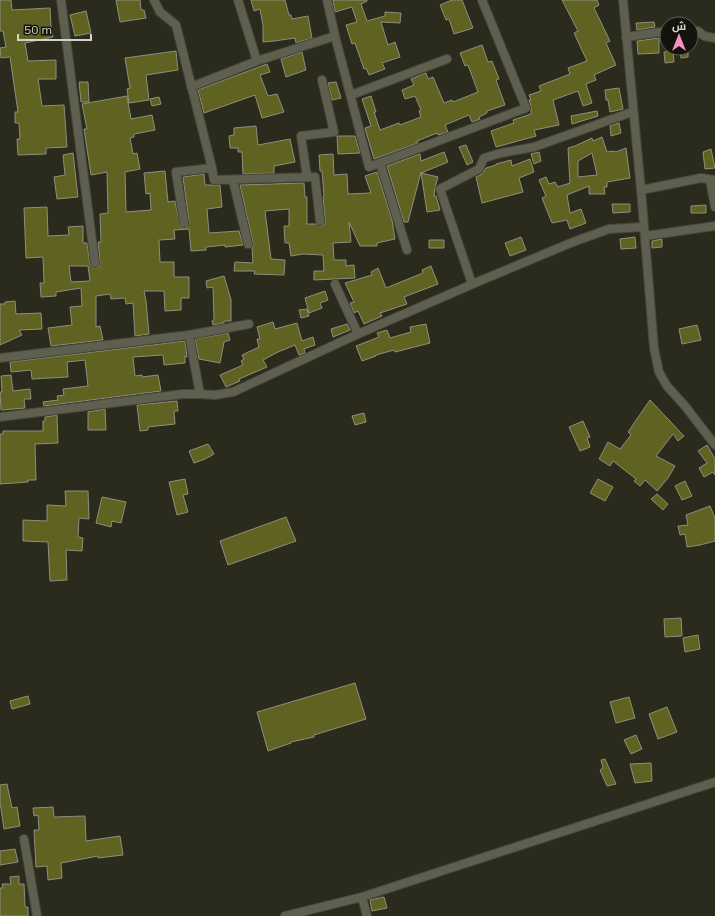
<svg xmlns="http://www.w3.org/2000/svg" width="715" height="916" viewBox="0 0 715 916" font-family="Mulish,Cairo,sans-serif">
<rect width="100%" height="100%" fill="#2b2b1d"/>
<path fill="#606222" stroke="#8e8f7e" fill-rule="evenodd" d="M0,0H11L12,10L50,8L51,26L53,37L25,43L28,61L56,60V79H38L42,106L64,105L67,147L46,148V154L18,155L17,139H20L19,123H15V112H18L10,57L1,58L0,49V48L6,47L3,31H0Z
M116,0H140L141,10H144L146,18L120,22Z
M251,0H285L289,15H291L292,19L308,16L312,38L296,43L295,38L274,41L263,42V26L260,9L254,11Z
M333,0H367V1L361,4L367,21L385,16V12L401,13L400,23L381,22L388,45L395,42L400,57L382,63L385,69L369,75L366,68L364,69L355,43L352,44L346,25L357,22L352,7L335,12Z
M452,0H462L473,28L454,34L449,19L446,20L440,5Z
M562,0H597L599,5L594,8L610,41L606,43L616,65L594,75L596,80L586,84L592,103L583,106L578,91L553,100L559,125L534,130L536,136L496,147L491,131L514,123L513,120L531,114V106L529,100H531L529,95L541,91L539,86L570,74L568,68L587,61L574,33L578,31Z
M86,11L91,33L75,36L70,15Z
M654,22L655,27L637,30L636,23Z
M659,38V53L638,54L637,41Z
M482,45L488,62L492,61L499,79L496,80L505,105L487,111V113L479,117L480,119L472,122L469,115L445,125L448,132L438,135L437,133L417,141L418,143L374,159L365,128L371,126L362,99L371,96L376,112H374L380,130L399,123L400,125L421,117L419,111L421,110L415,96L405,99L402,90L414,85L411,79L426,73L428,79L433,77L444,103L452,100L453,102L478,92L468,65L465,66L460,53Z
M680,48H688V57L681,58Z
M176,51L178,70L146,75L149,100L129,103L127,89L130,88L125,58Z
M673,51L674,62L665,63L664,52Z
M302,52L306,70L286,77L281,59Z
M267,64L270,72L260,75L268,96L277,94L284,112L262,118L255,95L204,113L198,90Z
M79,82H88L89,102H81Z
M336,82L341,98L332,100L328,83Z
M619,88L623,109L610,112L608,100H606L605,90Z
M127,96L131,119L152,115L155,130L134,134V137L130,138L133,154L137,153L140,169L125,172L126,212L151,210L150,193L146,194L144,173L165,171L168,202L175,201L180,226L182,228L187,227L189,222L183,177L204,174L205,185H220L222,207L207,209L209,233L239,231L243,245L225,247V245L206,247V250L191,251L189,229L174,230L175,239L159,240L160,262H174V277H189V298H181V310L165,311L164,291H144L146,301L149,334L135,336L133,303L126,304L125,298L111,299L110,294L96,296V327L100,326L103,340L51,346L48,328L72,325L70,307L82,306L81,288L56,292V296L41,297L40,283H44L43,257L26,258L24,208L47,207L48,236L69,235L68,227L83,226V243H87L90,264L93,268L99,267L100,262L98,242H101L100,214L108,213L107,172L91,175L84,129H87L82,104ZM69,266H88L90,281L71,282Z
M159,97L161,104L152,106L150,99Z
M597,111L598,116L572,124L571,116Z
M619,123L621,133L611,136L610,126Z
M256,126L258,145L290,139L295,162L274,166V173L243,174L242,152H238V148H230L229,136L234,135V128Z
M337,136H355L360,153L338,154Z
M602,137L607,152L613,151L616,152L626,148L630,178L607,182V187H604L605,194H589V186L567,195L570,213L581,209L586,223L570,229L567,220L552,223L542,198L546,196L539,180L546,177L549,184L555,182L558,187L570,183L568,148L575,146L592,138L593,141ZM592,153L597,175L578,177V161Z
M466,145L473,162L467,165L459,147Z
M711,149L715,168L705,169L703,152Z
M444,152L448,162L421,173L438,177L435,188L434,196H436L440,210L427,212L421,172L408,222H404L387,166L420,154L421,161Z
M539,152L541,161L534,164L531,154Z
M73,153L78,197L57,199L54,177L65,175L63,155Z
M333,154L334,175L347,174L348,194L371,193L365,176L377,172L392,220L395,239L377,243V246H360L349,222L351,242L333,243L334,260H346V266L354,265L355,278L314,280V271H324L323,255L303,254L291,256L289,243H285L284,226H289V209L265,211L271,259L285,260L284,275L254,274L255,271H234L235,262L253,263L252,248L253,243L240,185L304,183L305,197H307V224H316L321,226L325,224V220L323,197L324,196L322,171H320L319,155Z
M530,159L534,172L519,178L523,192L482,203L476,177L482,174L486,168L496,165V164L511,160L512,166Z
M612,204H630V212L613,213Z
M706,205V213H691V206Z
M521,237L526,250L510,256L505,243Z
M635,237L636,248L621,249L620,239Z
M662,239V247L652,248V241Z
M429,240H444V248H429Z
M431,266L438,284L404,297L407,304L380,313L382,316L364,324L358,311L354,313L350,303L354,302L345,283L372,275L371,272L378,268L386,288L423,273L422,270Z
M224,276L231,300V321H224V323L213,325L212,321L214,320L213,287L207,288L206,281Z
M325,291L328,300L320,303L322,308L309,313L305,298Z
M15,301L16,314L41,313L42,329L19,330L22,335L0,345V304H5V302Z
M307,309L309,316L301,318L299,310Z
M273,322L275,329L297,323L302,341L313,337L315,345L304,349L305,353L299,355L295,345L278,352L263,360L267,367L239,379L240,381L226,387L220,375L243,365L241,361L244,359L242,355L259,347L257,339H260L257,327Z
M347,324L350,330L333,337L331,329Z
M426,324L430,343L395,352L394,350L376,355V356L362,361L356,346L379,337L377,333L387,330L390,338L411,332L410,327Z
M697,325L701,340L682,344L679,329Z
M228,333L230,340L224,342L220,363L199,359L195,339Z
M185,341L187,357L185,356V363L164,365L163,355L133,357L135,376L142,375V377L158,375L161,391L44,406L43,402L58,400L57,396L64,395L63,389L88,386L85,360L67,362L68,377L32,379L31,370L11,372L10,362Z
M11,375L13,391L30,389L31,399H24L25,408L1,410L0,392H2L1,376Z
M650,400L684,436L678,441L673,434L656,456L675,466L668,478L657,491L645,480L640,486L634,481L636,479L613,461L610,466L599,459L608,442L620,449L631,435L628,432Z
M177,401L178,411H174L175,424L148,427V430L140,431L137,405Z
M105,409L106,430H88V412Z
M364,413L366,422L355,425L352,416Z
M57,415L58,443L35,444L36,480H28V482L0,484V434H3V431H43V421H45V417Z
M583,421L590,437L587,438L590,447L580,451L569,427Z
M208,444L214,454L205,459L194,463L189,451Z
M707,445L715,459V475L713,472L704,477L699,468L707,463L698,451Z
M185,479L188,494L183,495L188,512L177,515L169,482Z
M598,479L613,487L605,501L590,493Z
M685,481L692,496L682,500L675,486Z
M65,491H88L89,519L79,518L78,537L83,538L82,551L66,550L67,580L50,581L48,542L23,541V520L47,521V505L66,506Z
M657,494L668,504L663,510L651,499Z
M102,497L126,502L121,523L112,521L111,527L96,523Z
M710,506L715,518V541L700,545L687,547L685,534L680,535L678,526L688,525L686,515Z
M286,517L296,541L228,565L220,541Z
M681,618L682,636L665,637L664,619Z
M698,635L700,649L685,652L683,638Z
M355,683L366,719L314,735V737L291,742V743L268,751L257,712Z
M28,696L30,704L12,709L10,701Z
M629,697L635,718L616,723L610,702Z
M667,707L677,732L658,739L649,714Z
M636,735L642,749L631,754L624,740Z
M605,759L616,784L607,786L600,770L603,768L601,760Z
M651,763L652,781L635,783L630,764Z
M7,784L12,808L17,807L20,826L4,829L0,802V785Z
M53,807L54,817L85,816L86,841L120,836L123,855L98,858V856L61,863L62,878L48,880L47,866L36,867L34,830H39L38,815L34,816L33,808Z
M15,849L18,862L0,865V851Z
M19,876V884H24L25,907H28V916H0V888H3L2,884H11L10,877Z
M384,897L387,908L372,911L370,900Z"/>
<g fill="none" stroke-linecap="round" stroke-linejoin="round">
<g stroke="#45463a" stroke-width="10">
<path id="street" d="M61,0L95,263
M154,0L160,12L176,25L212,168L214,180L315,177L320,221
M238,0L257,61
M327,0L335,36L369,167L526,108L482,0
M623,0L641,190L654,348L659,372L667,386L685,406L715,445
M691,31H698L704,36L715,38
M626,37L667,31
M191,87L257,61L335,36
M351,95L447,59
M380,163L407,250
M307,177L301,136L334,132L322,80
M233,180L248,244
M710,180L715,207
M641,190L701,178L715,180
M184,223L176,172L212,168
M645,236L715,226
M335,284L358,334
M472,284L440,189L479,169L484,158L501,153L534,147L632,112
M189,335L200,394
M0,358L189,335L249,324
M0,417L183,394H200L215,395L233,392L358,334L482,280L573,242L609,229L643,227
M24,839L37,916
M362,897L367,916
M285,916L362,897L715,782"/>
</g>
<use href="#street" stroke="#5e5f4f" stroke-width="8"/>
</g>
<g transform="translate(679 36)"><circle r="19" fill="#13130d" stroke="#5f6059"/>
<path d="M0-3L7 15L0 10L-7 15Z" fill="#fa8fc6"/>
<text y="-6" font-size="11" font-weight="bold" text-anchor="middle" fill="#d2d3ca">ش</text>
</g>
<path d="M18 34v6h73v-6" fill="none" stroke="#d2d3ca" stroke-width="2"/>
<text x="24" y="34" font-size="12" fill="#d2d3ca" stroke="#13130d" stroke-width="3" paint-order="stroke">50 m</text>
</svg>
